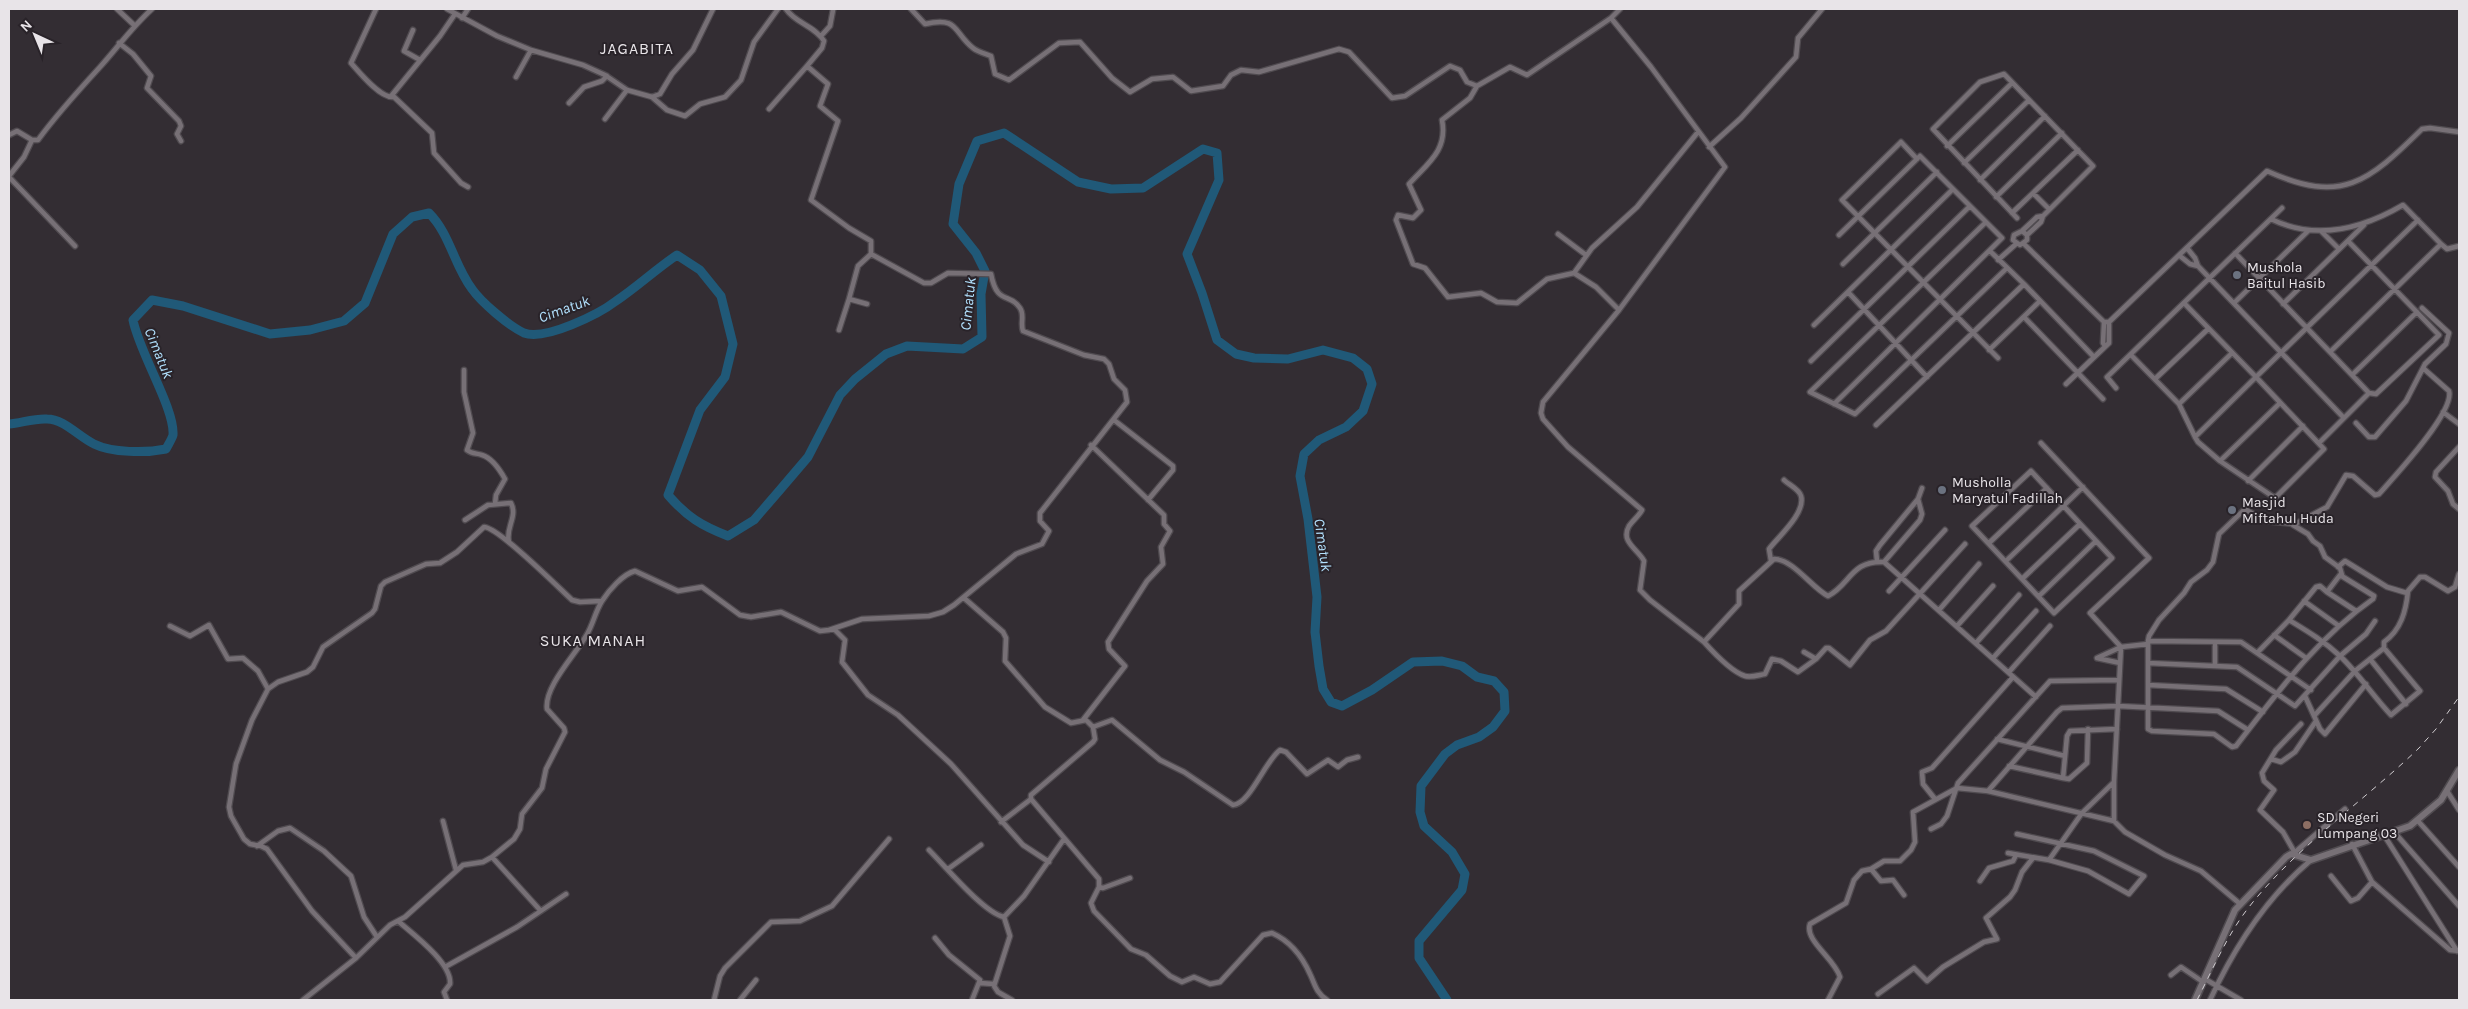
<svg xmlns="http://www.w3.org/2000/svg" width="2468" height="1009" viewBox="0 0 2468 1009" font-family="Karla,sans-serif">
<rect width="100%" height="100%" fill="#332d33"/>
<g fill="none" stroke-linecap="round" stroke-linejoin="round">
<path stroke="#205978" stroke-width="9" d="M9,424C21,423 35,418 47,419C64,419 79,437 94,444C112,453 146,453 166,449C168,445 172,439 173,435C175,409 139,352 133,320L152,300L183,306L270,334L310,330L344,321L365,303L393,234L412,217L429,213C450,234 454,265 472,289C481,302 509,326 524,333C545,341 599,314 616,301C637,287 656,269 677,255L700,270L721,296L733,344L725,377L700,410L668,495C687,517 702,526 728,536L754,520L779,491L808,457L840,395L855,379L886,354L907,346L963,349L982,337L981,294L985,271L976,253L953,224L959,184L977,141L1004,133L1078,182L1111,189L1143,188L1203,149L1217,153L1219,180L1187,254L1202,293L1217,340L1236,354L1254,358L1288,359L1323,350L1353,358L1367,369L1372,384L1363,411L1346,427L1319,440L1304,454L1300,476L1308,519L1317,597L1315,632L1319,666L1323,689L1331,702L1342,706L1372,690L1413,662L1442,661L1462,666L1477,677L1494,681L1504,692L1505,711L1493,727L1479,737L1457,745L1445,754L1421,786L1420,812L1424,826L1452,852L1465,874L1462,890L1419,941V958L1447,1000"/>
<g stroke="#504b50" stroke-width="7">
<path id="minor" d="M117,9L134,25
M376,9L351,63C359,72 380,98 393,97
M447,9L497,36L531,50L583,65L605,75L627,90L652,97L660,94L672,74L693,50L713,9
M911,9L925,24C959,16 953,32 973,48C978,52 986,54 991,56L995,74L1009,80L1059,43L1080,42L1112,78L1130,92L1152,79L1173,77L1191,91L1223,86L1231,75L1241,70L1259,72L1339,49L1349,52L1392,98L1405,96L1450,66L1460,70L1467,82L1477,86L1510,67L1527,75L1611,18
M1620,9L1611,18L1651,67L1725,167L1619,310L1543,402L1541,413L1543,419L1568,447L1642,510C1639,516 1633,520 1629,526C1620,542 1638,549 1644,561L1640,590L1650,600L1704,642L1739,604V591L1774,559C1793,559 1812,588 1828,596C1850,585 1851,560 1884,562L2036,697
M455,14L440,36L392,95L432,133L434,153L461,183L468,187
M462,18L468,9
M413,30L404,51L420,60
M821,36L830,26L833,10
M119,43L133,54L151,76L147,88L179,121L181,126L177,134L181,141
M516,77L531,50
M1477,86L1470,98L1442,120C1448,150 1428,163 1409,184L1421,210L1413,218L1398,215L1396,220L1413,264L1425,268L1448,297L1481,293L1497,302L1517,303L1547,279L1574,273L1592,248L1637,207L1698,132
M652,97L667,110L685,116L700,104L725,97L741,80L754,42L778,9
M569,103L584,87L602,81L607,76
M769,109L807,66
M605,119L627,90
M9,135L17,131L32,140
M1947,146L2012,83
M1709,147L1741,118L1796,57L1798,38L1822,9
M1917,159L1901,142L1842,200L1998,358
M1964,163L2029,100
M9,176L24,157L32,140H38C57,114 78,91 100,67C118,47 132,27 152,9
M9,177L75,246
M1980,180L2045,116
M2033,193L2049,209
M1996,197L2062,133
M2012,213L2078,150
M2017,218L1933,129L1980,82L2004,74L2093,166L2043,216L2037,217L2022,231L2014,235L2013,240L2020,245L2027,240V235L2022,231
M1986,222L1810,392L1855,414L2007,268
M2322,232L2339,249
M1558,234L1586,255
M2027,235L2041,222L2043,216
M2348,241L2439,335L2376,394L2369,393
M2024,244L2104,322L2103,343L2105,346
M2441,244L2447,249L2459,246
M2187,248L2195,258L2198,266L2344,418
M2235,253L2330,352L2441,244L2403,205C2362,229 2316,241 2271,219
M2180,256L2190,264L2198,266
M1998,260L2016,244
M1843,264L1937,172
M1574,273L1596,287L1619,310
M2024,284L2094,357
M1848,292L1927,377
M2184,303L2256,377L2418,220
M2234,303L2308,231
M867,304L849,299L858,266L871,254
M2283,304L2364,225
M2024,317L2103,399
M2104,322H2109L2267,171C2342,205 2368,182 2422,129L2430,128L2459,132
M1814,325L1953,189
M839,330L849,299
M1989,350L2040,301
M2330,352L2352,375L2417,312
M2131,355L2179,404L2195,437L2198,442L2220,461L2275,498L2324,449L2256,377L2195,437
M1811,361L1970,206
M464,370V392L473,433L467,450C472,454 476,453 482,455C492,458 500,470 505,479L496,495L495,504
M2155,379L2208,329
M2066,384L2109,343V322
M2116,388L2107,377L2282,208
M1834,404L2002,238L1920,156L1839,235
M2179,404L2232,353
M2443,412L2459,424
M1114,420L1173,466V470L1148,500
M2356,423L2369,437H2375L2406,401L2423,368
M1876,425L2024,284L1990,251
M2041,443L2149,558L2090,613L2121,647L2097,658
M2319,443L2369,393L2352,375
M2459,447L2436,472L2435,477L2448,491L2453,504L2459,509
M2220,461L2280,403
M2031,471L2112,558L2054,613L1972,526Z
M2248,481L2303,426
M465,520L488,505L511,503C518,517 505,528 509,542
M2293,525L2308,534L2313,541L2320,546L2325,557L2340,568L2342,575
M1989,543L2047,488
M1771,561L1769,549C1778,537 1806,513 1801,496C1799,489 1789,485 1784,480
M1877,561L1876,551L1880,545L1918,499
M2006,561L2083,487
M1884,562L1920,520L1922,514L1918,499L1922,488
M2338,567L2345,561L2387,587L2407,593
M2023,578L2080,524
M1889,591L1945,530
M2327,592L2356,611
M2039,596L2096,541
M964,598L1003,632L1006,638L1005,661L1045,707L1071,723L1086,720L1093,727L1095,739L1093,742L1031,795V799L1099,879V887L1091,903L1094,911L1131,949L1146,955L1170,976L1182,982L1194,977L1210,984L1220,982L1263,935L1272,933C1290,941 1302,956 1310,974C1315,984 1316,993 1327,1000
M2304,601L2339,626
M1939,610L1979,564
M2289,620C2307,631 2324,641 2340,656C2359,674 2373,696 2391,715L2420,691L2384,648L2355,671L2314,716
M170,626L190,636L209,625L228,659L243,658L258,671L268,689
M1957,626L1993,586
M834,629L845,640L842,662L868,695L898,715L951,764L1023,845L1049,862
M2274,635L2306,658
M2148,641L2149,636L2159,620L2184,593L2191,582L2207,570L2213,562L2219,534L2245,509L2265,521L2295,524L2327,507L2346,475L2353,476L2375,495L2379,494C2394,477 2455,412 2449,391L2423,368L2425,364L2446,344L2449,333L2422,308
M1704,642C1713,652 1732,672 1745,676C1751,678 1759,675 1765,674L1772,659L1781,661L1798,672L1816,659
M1976,643L2019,595
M2384,648V642C2401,630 2406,611 2408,591L2420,577H2425L2448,591L2455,587L2459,574
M1804,652L1816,659L1826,648H1829L1850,665L1870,640L1886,631L1965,544
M2257,653L2289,620L2316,587L2320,586L2327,592L2340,575L2374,596L2373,599C2317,638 2277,693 2236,746L2232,747L2214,734L2152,731L2148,729V641L2241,642L2311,690
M1993,658L2036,611
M2097,658L2120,663
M2370,659L2406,704
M2148,663L2237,667L2295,706L2340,656L2366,634L2375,621
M2215,665V642
M2009,672L2050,626
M2148,685L2226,689L2263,712
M2305,696L2320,729L2325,734L2366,684
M1083,720L1125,666L1109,649L1108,642L1147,581L1163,564L1161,547L1170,531L1164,524V515L1091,445
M1093,727L1112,720L1160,760L1184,772L1233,805C1250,804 1265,761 1280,750L1286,752L1307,774L1328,760L1338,767L1347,760L1358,757
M1997,739L2065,756
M2271,759L2281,762L2295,752L2316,721
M2009,766L2063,778L2067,736L2070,731L2117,729
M2063,778L2069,779L2087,763L2088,729
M1988,791L2057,712L2062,708L2118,706L2218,711L2248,730
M2447,791L2459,810
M1935,799L1923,784L1922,772L1932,768L2013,677
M443,821L456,870
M2114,821V782L2121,647L2148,644
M2418,821L2459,867
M1001,822L1031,799
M1931,829L1941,824L1947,816L1958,783L2050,681L2119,680
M2395,833L2459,906
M2384,835L2457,951
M2352,844L2372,882L2450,950L2459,951
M257,846L278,831L290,828L324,851L351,876L364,917L377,937
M929,850C945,866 984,913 1004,917L1024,896L1064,839
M2008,853L2049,860L2088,871L2129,894L2144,876L2094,851L2017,834
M2295,853L2283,832L2260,810L2274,790L2264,781L2262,773L2276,750L2301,724
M2293,854L2345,809
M492,857L540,910
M2049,860L2082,813L2114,782
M948,869L981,845
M1871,869L1881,881L1893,880L1904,895
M2331,876L2351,901L2358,898L2372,882
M1980,881L1989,868L2013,861L2016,855
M1099,887L1103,888L1130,878
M1004,917L1010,936L994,986L998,992L1012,1000
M398,921C413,934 452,963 450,984L444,992L447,1000
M935,938L949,955L980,980L972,1000
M356,958L312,911L267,849L261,846L250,844L244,839L231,816L229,807L236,764L252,720L268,689L278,682L307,672L313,667L323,647L372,613L375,609L381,586L385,582L426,564L440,563L457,552L484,527C498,527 558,587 572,600L580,602L601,601
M445,967L517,927L566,894
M2171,975L2181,967L2203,982
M2205,979L2241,1000
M980,983L994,984
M1878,994L1914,968L1927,981L1943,967L1984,942L1997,939L1986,918L2010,897L2015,890L2022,872L2033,858
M303,1000L356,958L390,925L405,917L463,865L483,862L492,857L514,839L520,829L522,814L542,788L546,769L565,732L564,728L547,709C544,687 575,655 586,636C593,625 595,612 602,601C609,590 623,574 635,571L678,591L702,587L740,615L751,617L781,612L820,631L829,630L862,619L929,616L943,612L954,605L1016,554L1042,544L1049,531L1040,521V513L1127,402L1125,390L1114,379L1109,364L1104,359L1084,355L1023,331C1020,323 1025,315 1020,308C1010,292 997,306 991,274L948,273L931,283H924L871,254V241L849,228L811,200L838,121L820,106L828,84L807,66L822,48L824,41C815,26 795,23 786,9
M714,1000L720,976L725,968L771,922L800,921L832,906L889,839
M740,1000L756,980
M1828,1000L1840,977C1835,959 1804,940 1810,924L1846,903L1854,880L1862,871L1871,869L1884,861H1900L1911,850L1915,842L1913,812L1957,788L1988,791L2114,821L2125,832L2165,855L2201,871L2239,903
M2210,1000C2234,948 2267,897 2311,860"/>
</g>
<g stroke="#504b50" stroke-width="9">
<path id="secondary" d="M2195,1000L2235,910L2286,857L2291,854L2311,860L2410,826L2441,800L2459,770"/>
</g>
<use href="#minor" stroke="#777076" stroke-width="4.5"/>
<use href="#secondary" stroke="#777076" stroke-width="6"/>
<path stroke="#d1cdd1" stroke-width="1" stroke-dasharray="6 6" stroke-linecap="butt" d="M2197,1000C2213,969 2227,935 2249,907C2297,846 2364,801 2419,748L2436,729L2459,697"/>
</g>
<g fill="#6b7280" stroke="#292329" stroke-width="2">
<circle cx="2237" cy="275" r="5"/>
<circle cx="1942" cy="490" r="5"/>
<circle cx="2232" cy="510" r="5"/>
</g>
<circle fill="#8d6e63" stroke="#292329" stroke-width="2" cx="2307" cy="825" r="5"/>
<g text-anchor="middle" stroke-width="4" stroke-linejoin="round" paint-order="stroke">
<g font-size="14" fill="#e8e4e8" stroke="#292329" text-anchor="start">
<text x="2247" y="272">Mushola<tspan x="2247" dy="16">Baitul Hasib</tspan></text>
<text x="1952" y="487">Musholla<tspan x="1952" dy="16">Maryatul Fadillah</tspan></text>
<text x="2242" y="507">Masjid<tspan x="2242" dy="16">Miftahul Huda</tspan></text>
<text x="2317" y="822">SD Negeri<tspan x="2317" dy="16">Lumpang 03</tspan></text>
</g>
<g font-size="15" font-style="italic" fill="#b2e1fe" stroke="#292329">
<text transform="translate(968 304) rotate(-84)" y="5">Cimatuk</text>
<text transform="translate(564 309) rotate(-20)" y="5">Cimatuk</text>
<text transform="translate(159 353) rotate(68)" y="5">Cimatuk</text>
<text transform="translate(1323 545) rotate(82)" y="5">Cimatuk</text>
</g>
<g font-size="16" letter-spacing="1" fill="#e8e4e8" stroke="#292329">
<text x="637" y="54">JAGABITA</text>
<text x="593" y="646">SUKA MANAH</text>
</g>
</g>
<rect width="2468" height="1009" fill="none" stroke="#e8e4e8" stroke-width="20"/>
<g transform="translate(35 35) rotate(316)" stroke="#292329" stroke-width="4" paint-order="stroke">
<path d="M0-4L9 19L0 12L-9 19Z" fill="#e8e4e8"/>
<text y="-8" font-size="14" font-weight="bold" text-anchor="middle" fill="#e8e4e8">N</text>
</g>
</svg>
